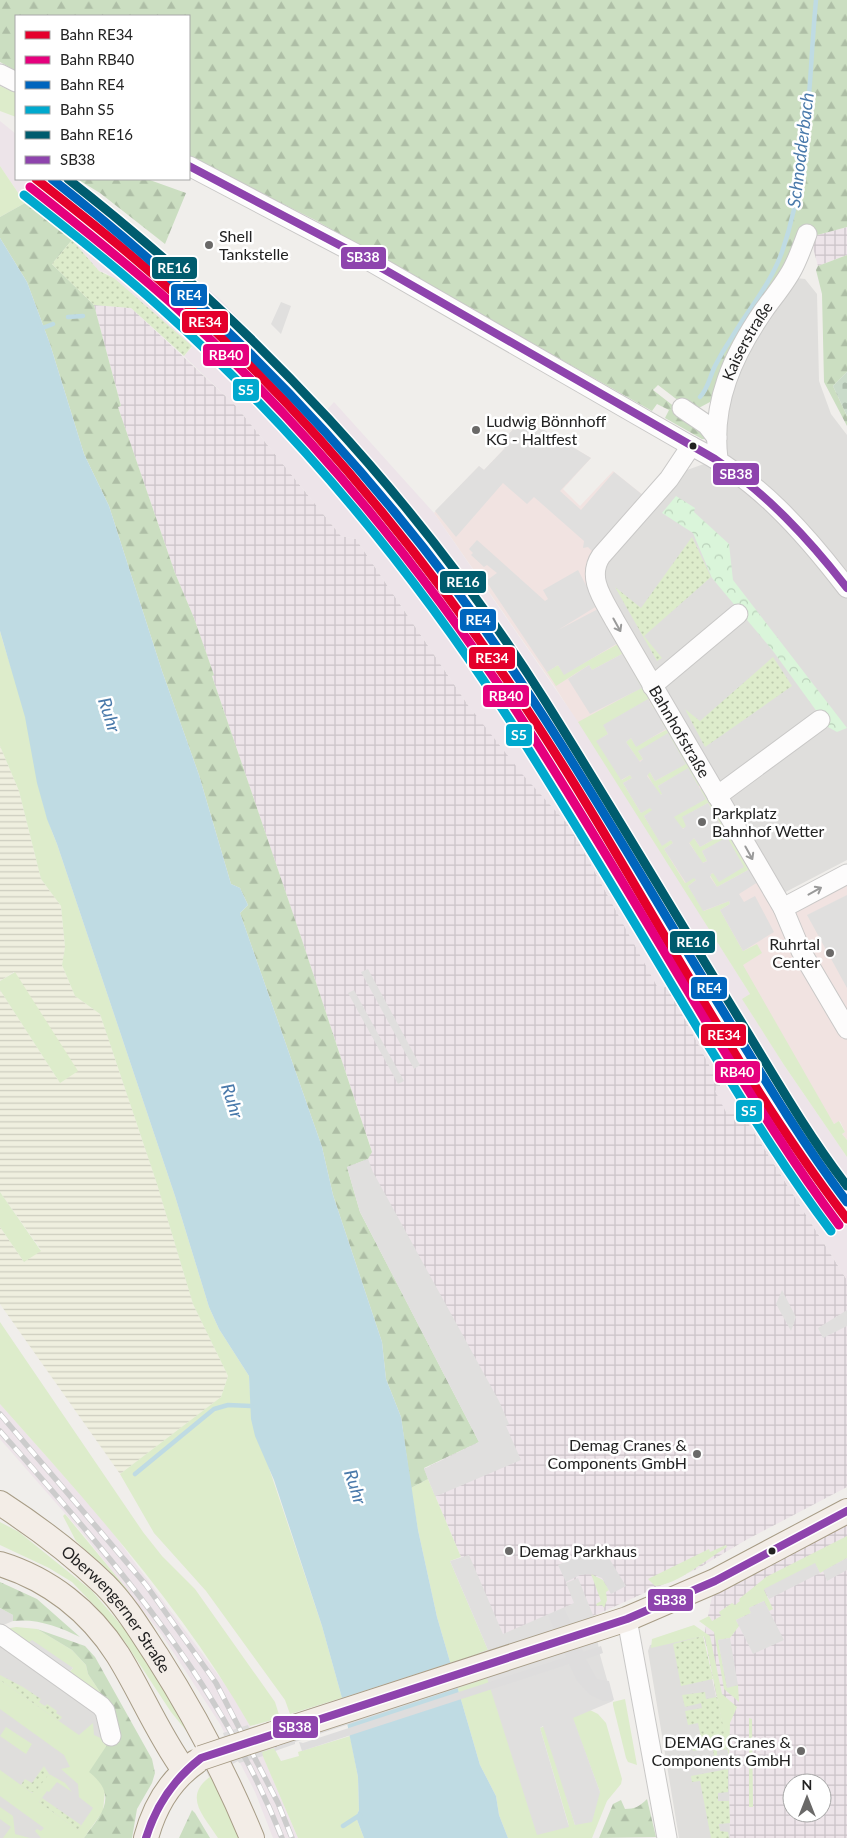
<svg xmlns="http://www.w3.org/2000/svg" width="847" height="1838" viewBox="0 0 847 1838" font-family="Lato,sans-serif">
<defs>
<pattern id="industrial-grid" width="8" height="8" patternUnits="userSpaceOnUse" patternTransform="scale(1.25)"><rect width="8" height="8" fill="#ede4e9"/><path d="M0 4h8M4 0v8" fill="none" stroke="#cbc3c8"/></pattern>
<pattern id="farmland-rules" width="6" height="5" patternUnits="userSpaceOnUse" patternTransform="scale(1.25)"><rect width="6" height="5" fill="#efefdf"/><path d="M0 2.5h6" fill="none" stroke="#cdcdbf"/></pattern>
<pattern id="forest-firs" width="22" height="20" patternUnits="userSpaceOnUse" patternTransform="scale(1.25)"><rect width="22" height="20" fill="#cbdec1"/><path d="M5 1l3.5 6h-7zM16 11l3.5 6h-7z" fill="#aebea6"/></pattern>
<pattern id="cemetery-stones" width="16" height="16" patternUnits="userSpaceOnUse" patternTransform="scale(1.25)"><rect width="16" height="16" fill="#cadbca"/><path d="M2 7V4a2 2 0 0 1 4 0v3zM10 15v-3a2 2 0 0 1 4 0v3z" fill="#adbcad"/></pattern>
<pattern id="park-crowns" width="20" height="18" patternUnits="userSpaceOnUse" patternTransform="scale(1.25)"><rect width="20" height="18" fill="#daf5da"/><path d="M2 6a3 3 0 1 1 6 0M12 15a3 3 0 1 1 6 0" fill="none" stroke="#bbd2bb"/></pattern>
<pattern id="garden-dots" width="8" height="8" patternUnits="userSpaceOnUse" patternTransform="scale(1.25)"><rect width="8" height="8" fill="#ddeccb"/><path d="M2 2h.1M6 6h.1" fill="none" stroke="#bdcaae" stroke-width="1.8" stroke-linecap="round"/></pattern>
</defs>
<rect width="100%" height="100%" fill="#f0eeeb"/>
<path fill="#dfdedc" d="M796,278L805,279L817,294L819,381L831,414L847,435V860L776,897L652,686L601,575L605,565L680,476L687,470L718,459L716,446L740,363Z
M0,1608L13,1615V1621L1,1626L102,1700L105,1791L84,1838H0Z
M703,1636L729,1757L730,1838H679L648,1651L650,1645Z"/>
<path fill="#f1e3e1" d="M524,418L532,423L530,427L537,431L539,427L591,458L563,489L580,506L613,471L644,496L591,559L781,913L847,878V1140L842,1134L845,1132L840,1121L834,1124L555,687L434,513L479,466L484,470L505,448L500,443Z"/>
<path fill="url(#industrial-grid)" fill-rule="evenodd" d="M847,227V255L818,266L810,237Z
M94,305L131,308L236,406L341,536L356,539L468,705L571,828L659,989L667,986L721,1087L726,1112L738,1107L847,1280V1487L746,1540L697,1569L598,1614L488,1650L461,1557L424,1469L479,1441L386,1262L347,1167L372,1151L302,940L212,676L214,675L194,618L175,573L119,410L118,407L121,405Z
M847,1511V1838H730L729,1757L704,1636L715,1581ZM792,1783H822V1813H792Z"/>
<path fill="#ede4e9" d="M0,121L16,134V179H69L106,201L222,301L326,411L334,402L434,513L592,742L750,994L743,1000L784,1065L847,1157V1280L738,1107L726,1112L715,1091L721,1087L667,986L659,990L571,828L523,775L468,705L356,539L341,536L236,406L184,356L192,347L106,273L99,271L72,240L25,203L0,166Z
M0,1404L104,1521L230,1691L250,1726L298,1838H273L255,1792L220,1724L162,1635L84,1535L0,1439Z"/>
<path fill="url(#farmland-rules)" d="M0,746L19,791L41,879L61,906L65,947L62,965L75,996L100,1014L157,1184L193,1304L228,1376L221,1397L120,1474L0,1304V1227L24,1262L41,1250L0,1192V990L60,1083L14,972L0,981Z"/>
<path fill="#ddeccb" d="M0,86L16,93V117L0,111Z
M0,166L25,203L0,217Z
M0,631C8,660 19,689 26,719C35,764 39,801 57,844L175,1196L209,1307L219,1329L249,1376L250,1393L266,1459L322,1626L342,1698L290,1714L285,1700L206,1591L154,1533L120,1474L221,1397L228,1376L193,1304L157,1184L100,1014L75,996L62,965L65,947L61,906L41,879L19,791L0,746Z
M618,644L632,662L628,664L622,654L592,670L589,665L556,686L547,672L558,665L564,674Z
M638,674L657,706L653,708L649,699L604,725L608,734L597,741L622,780L630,775L632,778L623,783L641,813L650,807L653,811L644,816L662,845L671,840L673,843L664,849L685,883L694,877L696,880L688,886L704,911L729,901L730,904L720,910L743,951L757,944L762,953L743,965L834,1124L839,1121L845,1132L842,1134L847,1140V1157L784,1065L742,999L750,994L578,722L641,688L635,676Z
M664,718L702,784L698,786L688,769L658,786L663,794L659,795L647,774L650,772L655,781L685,764L638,751L643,759L639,761L626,742L631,738L636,746L666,730L661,721Z
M703,787L716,810L713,811L708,803L683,817L687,827L680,829L673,817L705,799L700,789Z
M718,812L750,869L717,887L710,875L713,873L727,838L702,851L707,861L702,863L689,842L694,838L700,847L725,833L715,814Z
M15,972L78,1071L60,1083L0,990V981Z
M0,1192L41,1251L24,1262L0,1227Z
M0,1322L143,1532L162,1556L195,1589L275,1702L280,1718L250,1726C183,1608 90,1505 0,1404Z
M428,1479L461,1557L450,1561L488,1650L479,1653L569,1826L540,1728L545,1726L575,1825L600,1792L572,1717L590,1710L598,1714L606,1723L622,1779L621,1784L607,1801L592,1838H508L499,1815L496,1796L480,1765L437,1617L418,1530L411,1488Z
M65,1514L131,1594L76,1541L63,1516Z
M0,1522L19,1532L92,1591L133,1639L152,1667L193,1739L171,1712L125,1642L95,1606L72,1582L49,1568L0,1545Z
M847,1536V1558L820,1573L815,1564L764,1590L773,1609L769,1611L764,1601L749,1608L751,1613L736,1620L739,1626L730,1638L718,1640L727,1687L738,1685L739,1702L724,1689L714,1632L699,1621L709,1616L712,1621L721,1616L719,1612L732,1603L735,1605L740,1601L739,1599L766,1577Z
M726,1545L727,1547C707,1559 677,1585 655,1586L648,1579L709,1549L710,1552Z
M591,1574L603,1580L609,1590L606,1592L607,1600L604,1608L602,1605L597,1606L596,1604L601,1601Z
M694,1625L710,1636L722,1694L737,1707L730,1723L729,1757L705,1638L703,1636L651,1648L652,1639Z
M16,1627L37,1629L72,1650L86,1665L88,1674L104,1698L66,1675L73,1668L24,1646L5,1629Z
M0,1680L79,1735L93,1723L94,1735L109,1742L101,1782L105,1791L103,1811L84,1838H41L35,1831L37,1829L41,1831L44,1828L0,1796V1770L32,1793L49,1774L65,1783L72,1792L57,1782L49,1792L47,1791L39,1802L78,1830L93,1808L79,1797L78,1784L61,1769L70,1767L64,1755L0,1709Z
M625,1699L637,1765L628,1762L626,1758L613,1705V1702Z
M749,1718L752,1719L753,1807H749Z
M6,1727L32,1744L26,1754L0,1736Z
M350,1736L358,1777L359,1810L356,1817L364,1838H298L261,1752L274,1748L281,1761L299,1756L298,1752Z
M211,1776L242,1838H218C204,1816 182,1797 211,1776Z
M0,1807L13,1816L15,1834L30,1838H3L11,1827L0,1819Z"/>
<path fill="url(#forest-firs)" d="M0,0H847V227L810,237L765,297L742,333L710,402L695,410L688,408L658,385L653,390L698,425L706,439H702L665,418L669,410L657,404L652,411L315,220L189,157V16H16V71L0,62Z
M77,179H147L186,193L165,244L100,193Z
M25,203L72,240L52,264L94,305L121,406L118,407L119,410L175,573L194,618L214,675L212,676L302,940L372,1152L368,1159L347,1167L360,1212L479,1442L424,1468L428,1479L411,1488L401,1417L386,1379L382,1342L333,1195L322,1147L240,913L248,905L240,888L231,884L199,775L162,671L109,506L84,454L50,344L27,282L0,238V217Z
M847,255V372L833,386L847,416V426L824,382L822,294L816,270L818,266Z
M0,1582L37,1599L80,1637C60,1627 36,1618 13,1621V1615L0,1608Z
M37,1629L85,1646L95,1657L152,1759L155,1773L152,1783L137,1809L132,1838H84C102,1813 119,1796 89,1772L109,1742L104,1698L88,1674L86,1665L72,1650Z
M647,1799L656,1837L599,1838L613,1804L621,1800L625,1809C635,1809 640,1806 647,1799Z
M192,1810L195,1813L210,1838H179Z"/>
<path fill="url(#cemetery-stones)" d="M847,372V416L833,386Z"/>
<path fill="url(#park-crowns)" d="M676,496L695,508L694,512L729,544L733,580L847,728L837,732L828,727L773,651L712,578L693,533L662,513Z"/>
<path fill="url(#garden-dots)" d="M72,240L99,271L114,278L192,346L184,356L131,308L94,305L52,264Z
M692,537L711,577L644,636L662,658L657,661L615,587L641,608Z
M773,657L792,686L705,747L685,709L700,721Z
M703,1636L713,1679L681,1686L673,1644Z
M0,1675L23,1687L41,1699L39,1702L45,1706L47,1704L57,1711L56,1713L62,1717L59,1721L0,1680Z
M705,1692L706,1699L717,1697L728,1749L717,1750V1757L714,1758L713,1747L693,1751L692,1745L702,1743L698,1723L688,1725L685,1711L702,1708L701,1703L685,1707L682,1695Z
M44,1766L49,1774L35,1792H31L21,1785L25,1779L32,1783Z
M728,1769V1792L718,1793V1801H729L730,1823L719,1824L720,1831L728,1832L729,1838H711L700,1781L692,1782L691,1776Z
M42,1798L81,1825L78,1830L39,1802Z"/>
<path fill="#e0dfde" d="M281,302L291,306L281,334L271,324Z
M524,418L532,423L530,427L537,431L539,427L591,458L560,491L581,510L614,472L644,496L636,505L633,504L593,552L588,547L583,548L584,541L534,497L527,504L503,483L456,537L435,511L479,466L484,470L505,448L500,443Z
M477,540L545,601L548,599L543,590L578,570L597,606L558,630L598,609L618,643L564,675L558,665L547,672L486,581L497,573L487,565L484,567L471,555L473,553L469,549Z
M622,654L628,664L632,662L638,674L635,676L642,688L590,714L568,679L589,665L592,670Z
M648,699L653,708L657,706L664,718L661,721L666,729L636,747L631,738L626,742L640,762L643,759L638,751L668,733L686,764L655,781L650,772L647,776L661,795L662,794L658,786L688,768L706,799L674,817L683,829L686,826L682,817L708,803L725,833L700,847L694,838L689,843L703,863L707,861L702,851L727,837L744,867L719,882L713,873L711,874L710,877L717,887L750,869L758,882L739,894L744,902L755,896L774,932L743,951L720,910L730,904L729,901L703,911L688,886L696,880L694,878L686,883L664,849L673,843L671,840L662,846L644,816L652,810L650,808L641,813L623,783L632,778L630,775L621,780L596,741L608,734L603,725Z
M847,895V988L807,915Z
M368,969L420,1065L414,1069L361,972Z
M354,990L404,1081L398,1084L348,993Z
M368,1159L373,1172L499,1401L509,1424L506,1426L521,1460L439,1495L435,1496L424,1469L479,1442L360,1212L347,1167Z
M782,1290L796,1317L791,1331L776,1304Z
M847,1310V1326L823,1338L818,1328Z
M469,1555L503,1634L574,1603L566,1583L578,1578L593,1615L600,1655L613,1701L573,1718L600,1792L592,1822L575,1825L543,1726L540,1728L569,1827L537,1835L479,1653L488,1650L450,1561Z
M847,1558V1570L827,1581L823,1571Z
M815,1563L820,1573L769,1599L764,1589Z
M764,1601L784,1640L753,1654L736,1620L751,1613L749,1608Z
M730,1638L738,1685L727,1688L718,1640Z
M32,1640L73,1668L66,1675L24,1646Z"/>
<path fill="#bfdbe3" d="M0,238L27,282L50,344L84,454L109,506L162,671L199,775L231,884L240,888L248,905L240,913L322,1147L333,1195L382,1342L386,1379L401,1417L418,1530L437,1617L480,1765L496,1796L499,1815L508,1838H364L356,1817L359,1810L358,1777L342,1698L322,1626L274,1480L255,1436L251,1419L249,1376L219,1329L209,1307L175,1196L57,844L47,819L37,783L25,717L0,631Z"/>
<path fill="#dedddd" d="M587,1551H600L607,1555L626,1586L611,1594L602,1578L592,1574L580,1575L566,1582L558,1565Z
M564,1608L571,1623L594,1616L601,1641L582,1648L583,1652L601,1646L603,1653L586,1659L597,1679L609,1681L614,1700L603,1701L590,1695L577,1681L569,1664L302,1751L299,1742L303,1743L566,1657L564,1653L295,1742V1744L275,1751L274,1748L262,1752L263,1756L239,1763L238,1761L209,1777L190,1737L208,1741L219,1738L224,1736L223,1733L248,1725L249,1728L554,1629L548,1615Z"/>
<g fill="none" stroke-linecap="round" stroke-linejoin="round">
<path stroke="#bfdbe3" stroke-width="4.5" d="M68,317L83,316
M40,329L53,324
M700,397C708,389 710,376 715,366C720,356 726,346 732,337C749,309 771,283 782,252C810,171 808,84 816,0
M135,1474L214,1409L228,1405L251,1406
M343,1826L360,1815"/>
<g stroke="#c9c8c7" stroke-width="21">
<g id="minor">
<path d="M0,74L16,82"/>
<path d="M189,166L366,259L691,446C756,477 804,532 847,588"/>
<path d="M682,408L707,425L717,438"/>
<path id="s1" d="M691,446L669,479L601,556C586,578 604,600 615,621L783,908L801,951L847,1029"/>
<path id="s2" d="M718,459C711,403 733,355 764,310C774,296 787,281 794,266C799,256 803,245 807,234"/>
<path d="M652,686L738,614"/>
<path d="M717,796L820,720"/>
<path d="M783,908L847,874"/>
<path d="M627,1619L667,1838"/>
<path d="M0,1634L101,1706L105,1711L111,1736"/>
</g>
</g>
<g stroke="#a79c86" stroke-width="26">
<g id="major">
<path id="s3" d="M0,1503C37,1527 74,1555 105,1585C126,1606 141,1632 157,1656C194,1714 226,1775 252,1838"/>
<path d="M0,1564C49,1579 90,1611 118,1655C141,1692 158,1734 184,1770"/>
<path d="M273,1734L627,1619L715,1581L847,1511"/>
<path d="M146,1838C154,1808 170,1780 196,1762"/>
</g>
</g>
<use href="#minor" stroke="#fdfcfc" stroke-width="19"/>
<use href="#major" stroke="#f3ede7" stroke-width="24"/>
<g stroke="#ccc" stroke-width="5.5">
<path id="rail" d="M0,1414L146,1585L216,1683L278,1803L292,1838
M0,1431C111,1558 219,1678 282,1838"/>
</g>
<use href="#rail" stroke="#fff" stroke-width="4" stroke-dasharray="11" stroke-linecap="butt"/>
<g stroke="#a79c86" stroke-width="26" stroke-linecap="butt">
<path id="major-bridge" d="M201,1758L273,1734"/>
</g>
<use href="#major-bridge" stroke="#f3ede7" stroke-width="24"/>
<g stroke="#fff" stroke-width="11">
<path id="bus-1" d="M189,166L366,259L715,459C767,494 808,538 847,588
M146,1838C156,1805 174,1779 201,1758L627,1619L715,1581L847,1511"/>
</g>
<use href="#bus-1" stroke="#8e44ad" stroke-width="8"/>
<g stroke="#fff" stroke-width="12">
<path id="rail-1" d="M36,179C83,216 130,253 175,294C309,414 424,555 524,705C635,872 725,1059 847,1219"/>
</g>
<g stroke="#fff" stroke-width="12">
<path id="rail-2" d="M30,187C77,224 124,261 169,301C302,421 418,562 517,712C586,818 649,928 715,1036C754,1100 794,1165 839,1225"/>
</g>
<g stroke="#fff" stroke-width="12">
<path id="rail-3" d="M52,179C242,328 402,499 534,702C602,806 664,915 729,1021C766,1082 804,1145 847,1202"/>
</g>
<g stroke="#fff" stroke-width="12">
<path id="rail-4" d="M24,195C71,232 118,269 162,309C295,429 412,569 509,719C576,823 639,931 703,1037C744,1103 784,1169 831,1231"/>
</g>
<g stroke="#fff" stroke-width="12">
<path id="rail-5" d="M68,179C253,324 418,499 544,699C608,801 669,904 732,1007C769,1067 804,1130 847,1186"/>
</g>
<use href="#rail-1" stroke="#e4002b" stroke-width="9"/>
<use href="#rail-2" stroke="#e5007d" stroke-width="9"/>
<use href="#rail-3" stroke="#0065bd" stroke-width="9"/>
<use href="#rail-4" stroke="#00a9ce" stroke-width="9"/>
<use href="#rail-5" stroke="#005c6e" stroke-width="9"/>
</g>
<defs><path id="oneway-shaft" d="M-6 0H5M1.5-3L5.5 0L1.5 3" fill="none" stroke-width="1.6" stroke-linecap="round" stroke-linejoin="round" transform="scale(1.25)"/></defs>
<g stroke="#9a9a9a">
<use href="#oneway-shaft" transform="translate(617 625) rotate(61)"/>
<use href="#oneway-shaft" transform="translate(749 853) rotate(61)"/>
<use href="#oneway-shaft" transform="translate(815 891) rotate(-29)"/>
</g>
<g fill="#6a6968" stroke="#fff" stroke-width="2">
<circle cx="209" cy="245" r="5"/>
<circle cx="476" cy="430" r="5"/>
<circle cx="702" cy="822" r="5"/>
<circle cx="830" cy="953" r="5"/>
<circle cx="697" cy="1454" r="5"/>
<circle cx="509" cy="1551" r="5"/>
<circle cx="801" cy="1751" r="5"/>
</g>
<g fill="#222" stroke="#fff" stroke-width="2">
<circle cx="693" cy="446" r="4.5"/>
<circle cx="772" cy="1551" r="4.5"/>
</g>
<g text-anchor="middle" stroke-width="5" stroke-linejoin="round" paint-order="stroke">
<g font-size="16" fill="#222" stroke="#fff" text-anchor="start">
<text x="219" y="242">Shell<tspan x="219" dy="18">Tankstelle</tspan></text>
<text x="486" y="427">Ludwig Bönnhoff<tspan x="486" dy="18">KG - Haltfest</tspan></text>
<text x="712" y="819">Parkplatz<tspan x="712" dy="18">Bahnhof Wetter</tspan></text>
<text x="820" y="950" text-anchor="end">Ruhrtal<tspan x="820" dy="18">Center</tspan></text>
<text x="687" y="1451" text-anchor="end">Demag Cranes &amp;<tspan x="687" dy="18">Components GmbH</tspan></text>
<text x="519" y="1557">Demag Parkhaus</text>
<text x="791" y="1748" text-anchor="end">DEMAG Cranes &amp;<tspan x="791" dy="18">Components GmbH</tspan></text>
</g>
<g font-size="16" fill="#222" stroke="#fff">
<text dy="6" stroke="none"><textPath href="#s2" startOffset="124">Kaiserstraße</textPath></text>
<text dy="6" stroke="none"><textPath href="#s1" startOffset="341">Bahnhofstraße</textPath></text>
<text dy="6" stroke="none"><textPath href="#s3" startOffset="159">Oberwengerner Straße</textPath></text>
</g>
<g font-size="18" font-style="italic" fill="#4a7aab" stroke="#fff">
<text transform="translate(801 150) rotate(-83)" y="6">Schnodderbach</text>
<text transform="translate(109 715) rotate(72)" y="6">Ruhr</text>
<text transform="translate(232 1101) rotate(72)" y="6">Ruhr</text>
<text transform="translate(355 1487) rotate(72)" y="6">Ruhr</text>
</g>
</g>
<g stroke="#fff" stroke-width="2">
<rect x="340" y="246" width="47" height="24" rx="5" fill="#8e44ad"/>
<rect x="151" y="256" width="47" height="24" rx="5" fill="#005c6e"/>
<rect x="170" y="283" width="38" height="24" rx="5" fill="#0065bd"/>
<rect x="181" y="310" width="48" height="24" rx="5" fill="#e4002b"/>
<rect x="202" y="343" width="48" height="24" rx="5" fill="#e5007d"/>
<rect x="232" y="378" width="28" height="24" rx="5" fill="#00a9ce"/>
<rect x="712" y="462" width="48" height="24" rx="5" fill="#8e44ad"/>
<rect x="439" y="570" width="48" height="24" rx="5" fill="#005c6e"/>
<rect x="459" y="608" width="38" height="24" rx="5" fill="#0065bd"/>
<rect x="468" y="646" width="48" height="24" rx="5" fill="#e4002b"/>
<rect x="482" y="684" width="48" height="24" rx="5" fill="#e5007d"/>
<rect x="505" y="723" width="28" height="24" rx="5" fill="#00a9ce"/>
<rect x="669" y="930" width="47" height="24" rx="5" fill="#005c6e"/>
<rect x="690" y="976" width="38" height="24" rx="5" fill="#0065bd"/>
<rect x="700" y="1023" width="47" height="24" rx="5" fill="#e4002b"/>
<rect x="714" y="1060" width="47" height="24" rx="5" fill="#e5007d"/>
<rect x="735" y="1099" width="28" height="24" rx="5" fill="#00a9ce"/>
<rect x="647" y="1588" width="47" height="24" rx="5" fill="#8e44ad"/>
<rect x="272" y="1715" width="47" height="24" rx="5" fill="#8e44ad"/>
</g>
<g font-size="14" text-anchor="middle" font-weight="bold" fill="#fff">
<text x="363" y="262">SB38</text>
<text x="174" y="273">RE16</text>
<text x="189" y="300">RE4</text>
<text x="205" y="327">RE34</text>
<text x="226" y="360">RB40</text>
<text x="246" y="395">S5</text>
<text x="736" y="479">SB38</text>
<text x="463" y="587">RE16</text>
<text x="478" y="625">RE4</text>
<text x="492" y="663">RE34</text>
<text x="506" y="701">RB40</text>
<text x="519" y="740">S5</text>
<text x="693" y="947">RE16</text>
<text x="709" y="993">RE4</text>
<text x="724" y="1040">RE34</text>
<text x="737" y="1077">RB40</text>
<text x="749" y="1116">S5</text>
<text x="670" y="1605">SB38</text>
<text x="295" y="1732">SB38</text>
</g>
<rect x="15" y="15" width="175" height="165" fill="#ffffff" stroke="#a7a7a7"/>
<rect x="25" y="31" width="25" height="8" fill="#e4002b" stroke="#a7a7a7"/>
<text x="60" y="40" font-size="15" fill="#222222">Bahn RE34</text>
<rect x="25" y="56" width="25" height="8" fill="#e5007d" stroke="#a7a7a7"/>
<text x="60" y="65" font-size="15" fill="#222222">Bahn RB40</text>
<rect x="25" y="81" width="25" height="8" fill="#0065bd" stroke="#a7a7a7"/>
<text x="60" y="90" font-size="15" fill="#222222">Bahn RE4</text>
<rect x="25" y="106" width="25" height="8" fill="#00a9ce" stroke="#a7a7a7"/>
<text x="60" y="115" font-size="15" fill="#222222">Bahn S5</text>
<rect x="25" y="131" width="25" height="8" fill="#005c6e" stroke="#a7a7a7"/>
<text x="60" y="140" font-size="15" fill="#222222">Bahn RE16</text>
<rect x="25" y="156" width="25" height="8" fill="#8e44ad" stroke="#a7a7a7"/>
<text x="60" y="165" font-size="15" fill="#222222">SB38</text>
<g transform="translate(807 1798)"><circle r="24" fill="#ffffff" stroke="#a7a7a7"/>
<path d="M0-4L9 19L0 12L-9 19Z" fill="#6a6968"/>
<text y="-8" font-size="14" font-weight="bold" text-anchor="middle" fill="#222222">N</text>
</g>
</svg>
